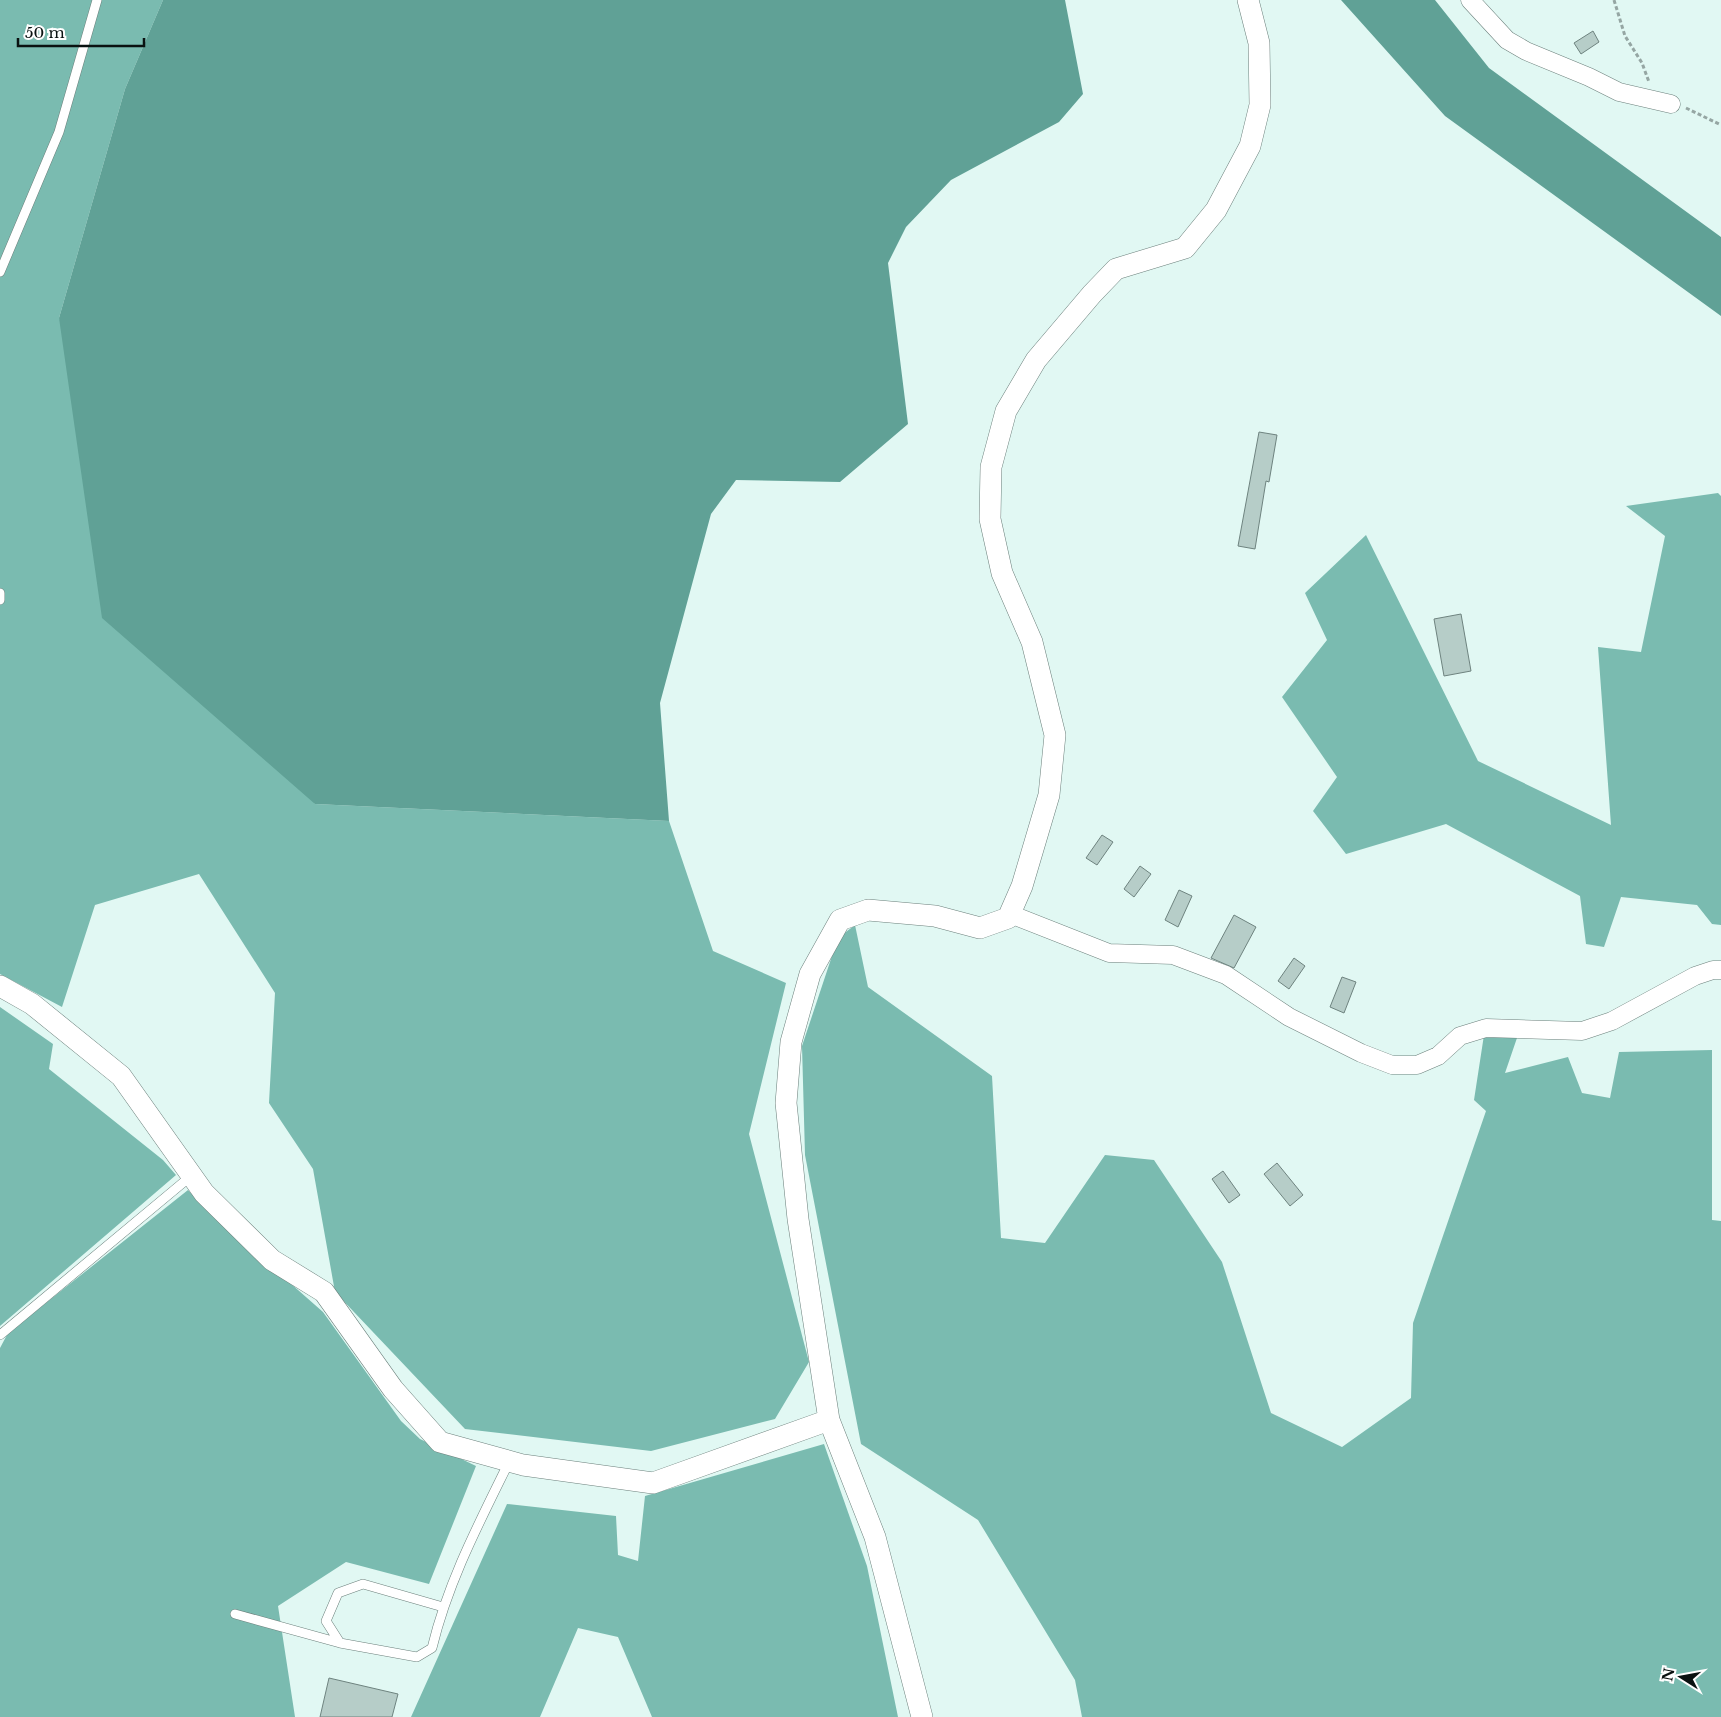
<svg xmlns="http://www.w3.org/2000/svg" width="1721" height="1717" viewBox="0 0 1721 1717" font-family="'Libre Baskerville',serif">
<rect width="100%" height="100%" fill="#e1f8f3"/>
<path fill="#7abbb0" d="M0,0H163L125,89L59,318L315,804L669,821L713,951L786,983L749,1134L809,1362L775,1419L651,1451L465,1429L335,1292L313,1169L269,1103L275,993L199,874L95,905L62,1007L0,974Z
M1718,493L1721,496V925L1712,924L1697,905L1621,897L1604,947L1586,944L1580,896L1446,824L1346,854L1313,811L1337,777L1282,697L1327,640L1305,593L1366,535L1478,761L1611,825L1598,647L1641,652L1665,536L1626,506Z
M855,925L868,987L992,1076L1001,1238L1045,1243L1105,1155L1154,1160L1222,1262L1271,1413L1342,1447L1411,1398L1413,1323L1486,1111L1474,1100L1484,1035H1518L1505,1073L1568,1057L1582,1093L1610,1098L1619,1052L1712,1050V1220L1721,1221V1717H1082L1075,1680L978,1520L861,1444L805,1155L802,1046L838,938Z
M0,1007L53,1044L49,1069L163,1160L176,1175L0,1326Z
M188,1190L206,1209L323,1312L401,1421L420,1439L476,1466L429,1584L346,1562L278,1606L295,1717H0V1348L8,1333Z
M824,1444L867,1566L898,1717H652L618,1637L578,1628L540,1717H411L507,1504L616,1516L618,1555L638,1561L645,1496Z"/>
<path fill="#60a196" d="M163,0H1065L1083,94L1059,122L951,180L906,227L888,263L908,424L840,482L736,480L711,514L660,703L669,821L315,804L102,618L59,318L125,89Z
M1341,0H1435L1489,68L1721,237V316L1445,116Z"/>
<path fill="#b6cdc8" stroke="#6e837f" d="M1593,31L1599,42L1581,54L1574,43Z
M1259,432L1277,435L1269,482L1266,481L1255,549L1238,546Z
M1461,614L1471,671L1444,676L1434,619Z
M1102,835L1113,842L1097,865L1086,858Z
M1140,866L1151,874L1134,897L1124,889Z
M1179,890L1192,896L1178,927L1165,920Z
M1234,915L1256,927L1234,968L1211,958Z
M1294,958L1305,966L1289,989L1278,981Z
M1342,977L1356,982L1344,1013L1330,1007Z
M1277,1163L1303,1195L1290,1206L1264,1174Z
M1223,1171L1240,1195L1229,1203L1212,1179Z
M329,1678L398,1694L392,1717H320Z"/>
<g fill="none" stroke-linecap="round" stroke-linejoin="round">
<g stroke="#6c807c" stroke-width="10">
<path id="service" d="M0,272L59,132L97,0
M0,593V600
M0,1335L191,1176
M443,1607L363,1584L338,1593L326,1621L340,1643L417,1657L432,1648C448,1582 479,1523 509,1462
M235,1614L340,1643"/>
</g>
<g stroke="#6c807c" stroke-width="19">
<path id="minor" d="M1470,0L1507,40L1526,51L1589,77L1619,92L1671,104
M1010,914L1109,953L1173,955L1226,975L1289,1017L1361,1053L1392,1065H1417L1438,1056L1460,1036L1486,1028L1582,1031L1612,1021L1695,976L1713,970H1721"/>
</g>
<g stroke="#6c807c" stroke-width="22">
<path id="tertiary" d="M0,986L32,1004L121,1076L204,1193L272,1260L324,1292L393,1389L440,1442L523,1465L653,1483L829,1420L875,1537L922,1717
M829,1420L798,1219L786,1103L791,1042L810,974L840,920L868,910L935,916L980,928L1008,918L1022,886L1049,795L1055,735L1032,642L1002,573L990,519L991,467L1006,411L1036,360L1092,294L1116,269L1185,248L1216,210L1250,146L1260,105L1259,43L1248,0"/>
</g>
<path stroke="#95a6a3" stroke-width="3" stroke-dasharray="4 2.5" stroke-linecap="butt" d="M1614,0L1625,36L1642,63L1649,82
M1686,108L1721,125"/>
<use href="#service" stroke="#fff" stroke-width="9"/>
<use href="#minor" stroke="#fff" stroke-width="18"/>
<use href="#tertiary" stroke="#fff" stroke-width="21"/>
</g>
<g transform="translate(1681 1677) rotate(281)" stroke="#ffffff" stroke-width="4" paint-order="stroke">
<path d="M0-4L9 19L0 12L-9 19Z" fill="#0a1211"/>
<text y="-8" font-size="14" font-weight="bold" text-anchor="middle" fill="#0a1211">N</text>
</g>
<path d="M18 38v8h126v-8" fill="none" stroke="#0a1211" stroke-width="2.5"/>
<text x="25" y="38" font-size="15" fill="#0a1211" stroke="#ffffff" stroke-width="4" paint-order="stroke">50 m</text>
</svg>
